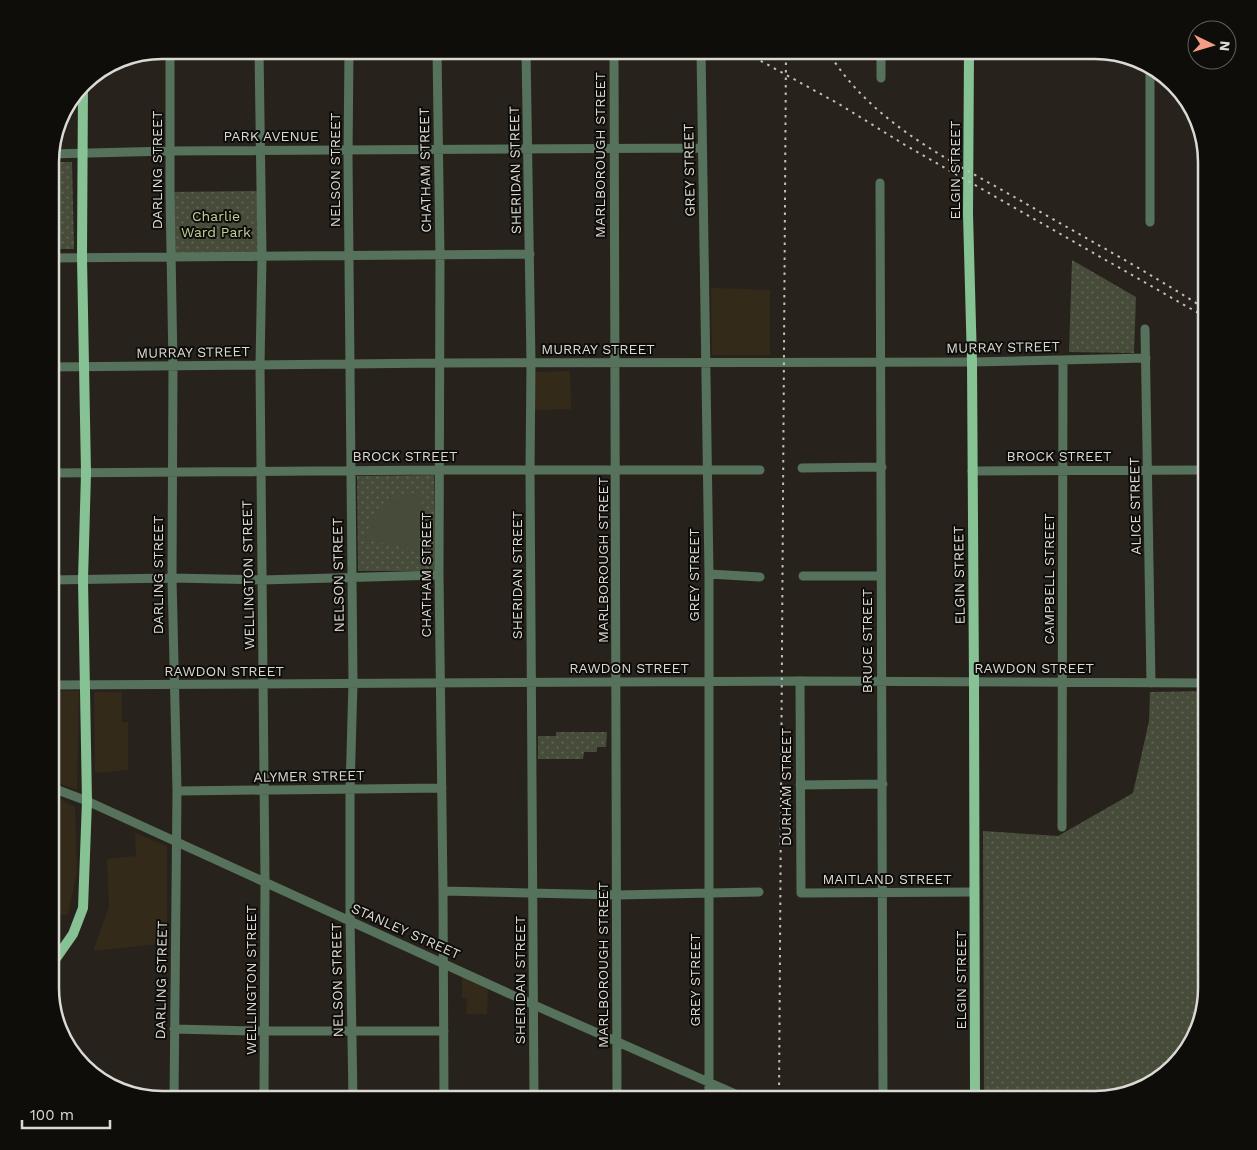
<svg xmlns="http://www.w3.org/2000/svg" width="1257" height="1150" viewBox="0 0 1257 1150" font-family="'Work Sans',sans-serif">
<defs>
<pattern id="grass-dots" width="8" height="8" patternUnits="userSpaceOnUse" patternTransform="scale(1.25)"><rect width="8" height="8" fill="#464c39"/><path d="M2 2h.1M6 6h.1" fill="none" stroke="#606555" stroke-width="1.8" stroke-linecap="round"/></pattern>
</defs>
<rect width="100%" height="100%" fill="#27231c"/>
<path fill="#332a1a" d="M711,288L770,290V355H712Z
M570,371L571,409L534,410V372Z
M50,691H79L77,790L50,780Z
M94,692H122V722H128V770L95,773Z
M50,794L75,807L77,871L68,915L50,916Z
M135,833L167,846V943L93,951L109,907L107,859L136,856Z
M462,976L488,987L487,1014H466L467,998H462Z"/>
<path fill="url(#grass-dots)" d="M50,162H72L74,249H50Z
M261,191L262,257H171L170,192Z
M1072,260L1136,297L1134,353L1069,352Z
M434,475L435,571H358L357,476Z
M1207,691V988L1198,1031L1174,1067L1138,1092L1095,1100H984L983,831L1058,836L1133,793L1149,721L1150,692Z
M556,732H607L606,747H597V752H584L583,759H538V736H556Z"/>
<path fill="#464c39" d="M219,219H246L245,242H219Z
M422,492L423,548L420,551L365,539C375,507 388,495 422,492Z"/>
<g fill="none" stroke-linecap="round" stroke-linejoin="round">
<path stroke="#56725c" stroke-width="9" d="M170,50V192L173,366L172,578L177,791L174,1100
M259,50L262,257L260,365L265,881L264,1100
M349,50L348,157L353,683L350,790V920L353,1100
M437,50L440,256L439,575L443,891L444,1100
M526,50L531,363L530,470L534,1100
M614,50L617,1100
M701,50L709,574V1100
M881,50V78
M50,154L170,151L702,148
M880,183L883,1100
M1150,222V67
M50,258L530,254
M1145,329L1151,683
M50,367L440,363L972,362L1146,358
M802,468L882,467
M972,471L1207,470
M50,473L440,470H760
M709,574L760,577
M803,576H881
M50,580L172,578L262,580L439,575
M800,681L801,893L974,892
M50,685L800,681L1207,683
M800,785L883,784
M50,787L87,801L534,1005L749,1100
M177,791L442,788
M1062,827L1063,360
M443,891L617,895L759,892
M174,1029L253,1031H444"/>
<path stroke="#86c294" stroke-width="10" d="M969,50L968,214L972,362L974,682L975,1100
M50,967L73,934L83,908L87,801L83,580L86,473L82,258L83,84"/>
<path stroke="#c3c0bb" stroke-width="2" stroke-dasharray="2.5 5" stroke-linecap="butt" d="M741,50L839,104L905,145L1207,318
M827,50C870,122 946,158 1016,198C1080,235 1145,270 1207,310
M779,1100L786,50"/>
</g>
<g text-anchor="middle" stroke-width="4" stroke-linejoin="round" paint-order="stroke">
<g font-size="14" fill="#dbd9d4" stroke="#0f0d0a">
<text x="271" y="141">PARK AVENUE</text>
<text transform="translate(600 155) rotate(-90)" y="5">MARLBOROUGH STREET</text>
<text transform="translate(157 170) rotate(-90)" y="5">DARLING STREET</text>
<text transform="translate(335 170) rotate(-90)" y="5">NELSON STREET</text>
<text transform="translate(425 170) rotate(-91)" y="5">CHATHAM STREET</text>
<text transform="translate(515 170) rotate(-91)" y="5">SHERIDAN STREET</text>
<text transform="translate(689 170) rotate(-91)" y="5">GREY STREET</text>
<text transform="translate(955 170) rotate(-90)" y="5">ELGIN STREET</text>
<text transform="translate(1003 347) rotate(-1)" y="5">MURRAY STREET</text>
<text x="598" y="354">MURRAY STREET</text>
<text transform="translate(193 352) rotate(-1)" y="5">MURRAY STREET</text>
<text x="405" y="461">BROCK STREET</text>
<text x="1059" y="461">BROCK STREET</text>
<text transform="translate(1135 506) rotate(-91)" y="5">ALICE STREET</text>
<text transform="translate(603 560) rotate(-90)" y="5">MARLBOROUGH STREET</text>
<text transform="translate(158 575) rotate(-90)" y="5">DARLING STREET</text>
<text transform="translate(248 575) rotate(-91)" y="5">WELLINGTON STREET</text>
<text transform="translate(338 575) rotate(-91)" y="5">NELSON STREET</text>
<text transform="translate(426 575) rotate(-90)" y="5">CHATHAM STREET</text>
<text transform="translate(517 575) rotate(-90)" y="5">SHERIDAN STREET</text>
<text transform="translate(694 575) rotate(-90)" y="5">GREY STREET</text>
<text transform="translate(959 575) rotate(-91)" y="5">ELGIN STREET</text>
<text transform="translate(1049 579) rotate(-90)" y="5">CAMPBELL STREET</text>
<text transform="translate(867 641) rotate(-90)" y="5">BRUCE STREET</text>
<text x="629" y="673">RAWDON STREET</text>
<text x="1034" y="673">RAWDON STREET</text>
<text x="224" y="676">RAWDON STREET</text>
<text transform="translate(309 776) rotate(-1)" y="5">ALYMER STREET</text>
<text transform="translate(786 787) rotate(-90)" y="5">DURHAM STREET</text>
<text x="887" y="884">MAITLAND STREET</text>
<text transform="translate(406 931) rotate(24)" y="5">STANLEY STREET</text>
<text transform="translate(603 965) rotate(-90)" y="5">MARLBOROUGH STREET</text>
<text transform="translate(161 980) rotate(-89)" y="5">DARLING STREET</text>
<text transform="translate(251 980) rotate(-90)" y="5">WELLINGTON STREET</text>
<text transform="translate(337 980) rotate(-91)" y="5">NELSON STREET</text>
<text transform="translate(520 980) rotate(-90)" y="5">SHERIDAN STREET</text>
<text transform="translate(695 980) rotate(-90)" y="5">GREY STREET</text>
<text transform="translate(961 980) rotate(-90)" y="5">ELGIN STREET</text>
</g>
<g font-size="14" fill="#bfd19a" stroke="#0f0d0a">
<text x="216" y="221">Charlie<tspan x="216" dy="16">Ward Park</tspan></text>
</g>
</g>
<path d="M0 0H1257V1150H0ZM162 59H1095A103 103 0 0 1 1198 162V988A103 103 0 0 1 1095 1091H162A103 103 0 0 1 59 988V162A103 103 0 0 1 162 59Z" fill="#0f0d0a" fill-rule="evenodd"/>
<path fill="none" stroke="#dbd9d4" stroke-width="2.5" d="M162 59H1095A103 103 0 0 1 1198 162V988A103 103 0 0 1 1095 1091H162A103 103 0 0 1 59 988V162A103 103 0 0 1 162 59Z"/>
<g transform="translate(1212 45) rotate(95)"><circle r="24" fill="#0f0d0a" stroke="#615f5b"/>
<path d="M0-4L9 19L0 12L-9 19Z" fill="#f49e86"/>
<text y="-8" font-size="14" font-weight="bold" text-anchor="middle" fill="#dbd9d4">N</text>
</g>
<path d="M22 1120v8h88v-8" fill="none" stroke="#dbd9d4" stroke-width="2.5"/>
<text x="30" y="1120" font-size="15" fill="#dbd9d4" stroke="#0f0d0a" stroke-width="4" paint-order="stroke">100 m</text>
</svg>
